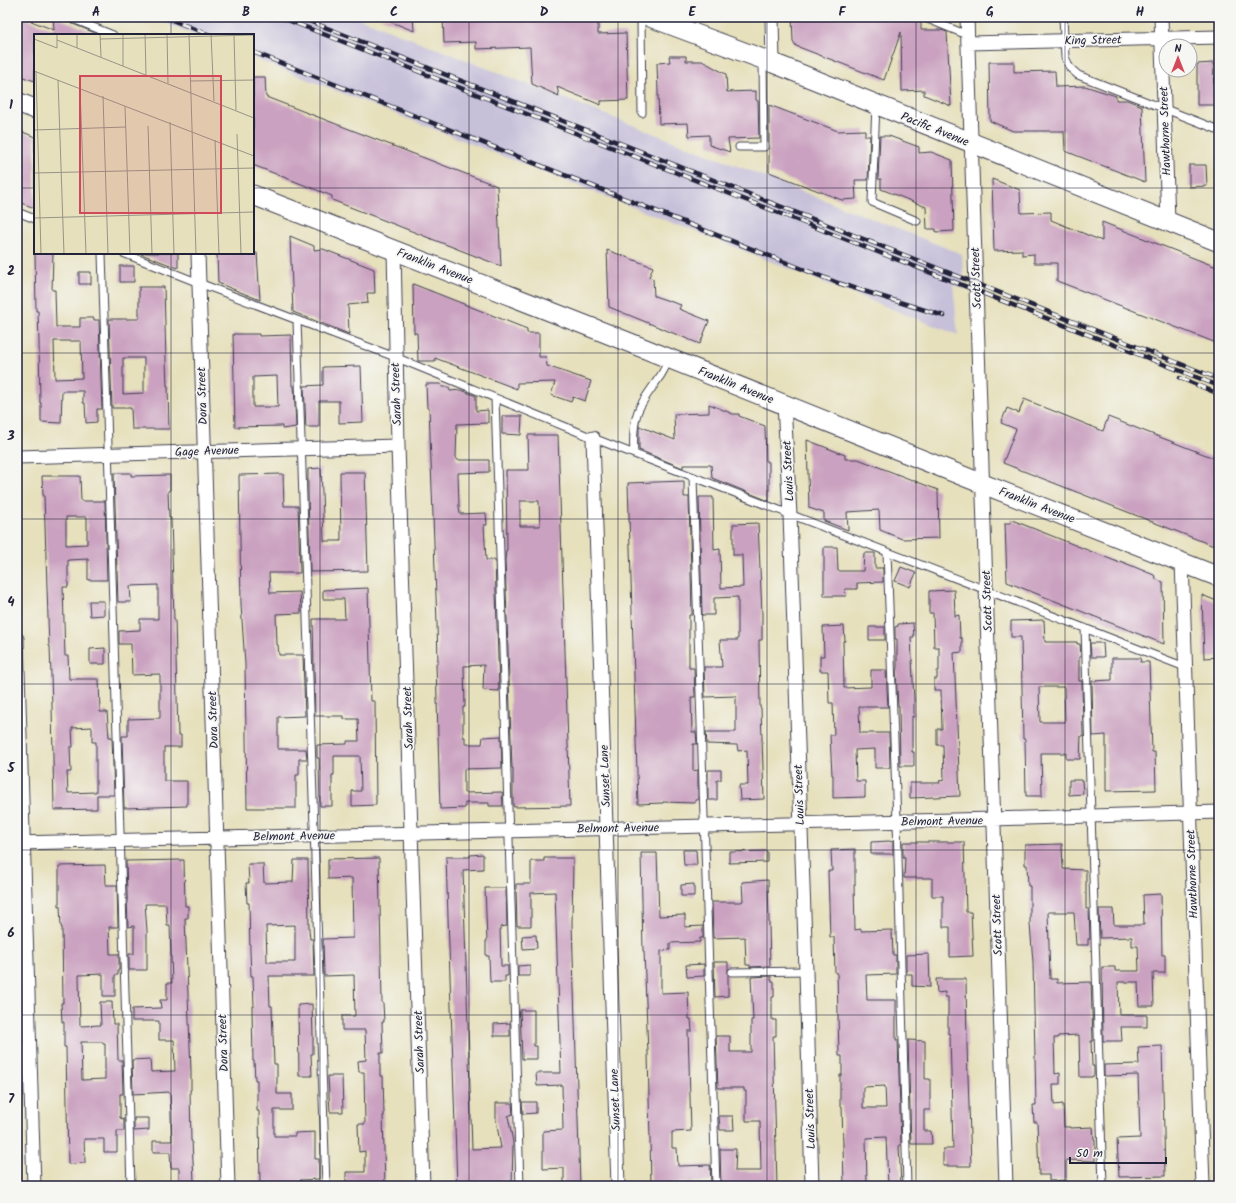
<svg xmlns="http://www.w3.org/2000/svg" width="1236" height="1203" viewBox="0 0 1236 1203" font-family="Kalam,sans-serif">
<rect width="100%" height="100%" fill="#f6f6f2"/>
<filter id="ink" filterUnits="userSpaceOnUse"><feTurbulence type="fractalNoise" baseFrequency=".025" numOctaves="2"/><feDisplacementMap in="SourceGraphic" scale="8" xChannelSelector="R" yChannelSelector="G"/><feConvolveMatrix kernelMatrix="1 2 1 2 8 2 1 2 1" color-interpolation-filters="sRGB"/></filter>
<filter id="wash" filterUnits="userSpaceOnUse"><feTurbulence type="fractalNoise" baseFrequency=".012" numOctaves="4" result="noise"/><feDisplacementMap in="SourceGraphic" scale="16" xChannelSelector="R" yChannelSelector="G"/><feGaussianBlur stdDeviation="0.9" result="paint"/><feColorMatrix in="noise" values="0 0 0 0 0 0 0 0 0 0 0 0 0 0 0 0 0 1.4 0 .05"/><feComposite in="paint" operator="in"/></filter>
<g filter="url(#wash)">
<rect width="100%" height="100%" fill="#e6e0bc"/>
<path fill="#c6c0d9" d="M149,17H356L962,254L964,290L953,284L958,335L253,58V35H195Z"/>
<g id="blocks">
<path fill="#caa1c0" fill-rule="evenodd" d="M17,17H21L54,30L53,17H56L100,35H35V81L17,75Z
M380,17H413L414,31L379,17Z
M443,17H586L598,22V34L626,33L628,100L601,101V105L557,87L559,96L532,84L530,47L476,49V42L444,43Z
M792,17H914L921,21V30H941L947,32L951,106L924,95V90L902,91L901,32L884,80L796,46L793,41Z
M669,56H686V61H702L726,74L727,92L756,91V100L758,101L759,138L728,139L730,152L709,145V135L689,136L688,123L659,124L657,63L670,62Z
M989,62H1014V72L1055,71L1056,87L1085,86L1116,96V100H1127L1142,106L1145,182L1065,151L1064,131H1013L990,121Z
M1213,63L1214,87H1219V105H1197V64Z
M253,77H265L266,97L497,186L501,266L332,200V196L253,165Z
M769,105L838,131L865,130V136H870L868,180H855L856,199L842,200L769,172Z
M18,130L35,137V208L21,203Z
M880,136H889L919,147V153L931,152L952,160L954,231L936,232V229H927L926,207L881,189V179H878Z
M1189,165H1206L1207,186L1189,187Z
M992,179L1020,190L1021,213L1051,212V220L1102,241V222L1219,268V344L1057,281V263H1034V254L1022,255V250L994,251Z
M290,236L314,246V250L323,249L374,269L375,293H367L368,303L348,305L349,334L293,312Z
M607,250L653,267L649,277L653,279L654,296L681,305L679,309L709,321L700,344L609,307Z
M35,253H53L52,290H55L56,327H80V318H94V320H99L102,409H97V422L86,423L85,403H83V391H62L61,423L41,422V403H40L39,342L38,311H36ZM54,341H81L82,378L55,379Z
M141,253H178V268L141,254Z
M217,253H257L260,300L218,283Z
M120,266H134V282H120Z
M79,272H91V284H79Z
M413,284L527,329V333H539V357H546L547,366L591,381L585,401L573,397L571,402L551,395L555,382L517,383V389L435,358V361H418L417,333H414Z
M139,287H164L166,361L167,386H168L169,429H132L131,408H112L109,319H139ZM123,358H144V393L123,394Z
M233,334H259V336L291,335L292,386H294L296,427L282,429V426L235,427ZM277,376L278,407H253V377Z
M361,366L363,422L339,423V401H319V427H306L304,386L323,385V367Z
M426,384H441L442,387H449L450,391L461,390L476,396V411L488,410V423L457,424L456,457L457,460H489V472L458,473L459,506L460,514L486,513L487,525H484L486,560H495L499,691L483,690L484,665L464,666L465,707H463V737H465V744H482L483,737L501,736L502,768L464,769V793L502,792L503,806H489V803H465V808L440,809L436,663H438L437,623L429,408H427Z
M1024,399L1103,431L1108,417L1219,460V548L1003,463L1016,429L1001,423L1007,408L1019,413Z
M709,404L733,414H739V416L765,426L766,462H769V501L712,478L711,465H683V468L639,450V426L675,440L674,414L709,413Z
M502,416H522L521,435L502,434Z
M528,435H558L570,806L514,807L513,805V768H512L505,560L506,550H507L506,470H529ZM520,501H539L540,526H520Z
M807,440L845,455V459H858L938,490L939,538L902,539L880,530L879,510L847,512L848,530L824,521V513L809,508Z
M321,468L324,541H341L340,472H365L368,571L310,572L308,492V469Z
M114,473H131V476L170,475V490L168,491L169,518H171L174,619H175L178,735H181V747H164V781H187V806L124,808L122,736H128V719L160,718V674L132,675L131,644H119V631L140,630V619H158V585L130,586L131,602H118Z
M283,474L284,506H298L300,573H269L270,593L300,592L301,613L276,614L277,645H278L279,655H303L305,716L278,717V749H306L307,759H299V775H296V808H247L245,664L241,605L239,475Z
M42,476H80L81,501H105L107,580H88V559L68,560V587H63L65,656H68L69,679H99L100,712H107L109,737H112L114,795H97V809L54,810L52,705L50,646H49L48,618L44,495H43ZM66,517H87V544L66,545ZM92,727V742H96V792L68,793L67,772H71L70,747H73L72,728Z
M684,481V497H689L692,615H689V668H694L695,697H691L692,732H696L697,744H693V771L698,770V800H695V803L663,802V803L638,804L628,483Z
M699,497H713L714,550L720,549L721,588L743,587L742,555H733V524L758,523L762,614V640H759L760,708H761L764,799L740,800L739,785H748L747,750L738,751L737,745L707,744L706,732H736V696L705,697L704,667H722L720,640H738V597L714,598V615H702Z
M1012,520L1120,563V561L1154,575L1157,580L1163,582L1164,644L1007,582L1005,523H1011Z
M824,547H837L838,571H863L864,553H875V568H883V582L857,583V589H845L846,596H824Z
M901,567L916,573L910,587L895,581Z
M368,588L371,701H375L376,805L352,806V791H361L360,756H334V775H332V806H320L319,758H317V745L347,744V741H359L358,719H344V716H315L313,619H345L344,599H323V590Z
M954,590L955,616L959,615L960,638H962V652L954,653L960,796L910,798V783H940L939,781L944,780L943,745H937V729H942L941,690H934V679H937V671H939V647H934L933,613H929V591Z
M1202,595L1219,602V657L1204,658Z
M89,601H104V615L90,616Z
M1044,620L1045,642H1077V644H1080L1081,657H1079V681H1082L1083,736H1081L1080,759H1066V753H1041L1042,796H1026L1025,739H1023L1021,637H1011V621ZM1039,687H1064L1065,722H1040Z
M913,623L914,637H911L914,702V717L912,716V752H914V766H900L899,706H898L896,670H897V639H895V627L898,626V624Z
M844,626L845,641H843L844,688L871,687V670H886L888,707H859L860,733H889L890,766L889,768H875V749L855,750L856,781H865V797L833,798V775H832L830,735H834L833,703H829L828,671H820V656H824L823,627Z
M869,627H885V640H869Z
M1090,643H1103L1104,657H1091Z
M105,648V664H90V649Z
M1112,658H1141L1140,662H1149L1152,752H1155L1156,790L1106,791V735L1093,736L1092,681L1112,680Z
M708,770H721V780H717V800H708Z
M1069,780H1082L1083,794L1069,795Z
M889,841L893,842V854H871V842Z
M903,842H964L966,912H971L973,956L950,957V927H943V896H932V878H904L905,857H903Z
M1062,844L1063,869L1086,870V909H1089L1090,939H1088V945H1076L1074,912H1048L1050,979H1057V983L1091,982L1093,1041H1091L1092,1066H1094V1076H1092V1077H1080L1079,1035L1058,1036V1038H1054L1055,1074L1060,1073V1084H1053L1054,1105L1063,1104L1064,1127H1070V1128L1093,1127L1094,1139H1095V1161L1066,1160V1180L1049,1181V1175H1039L1037,1122H1034L1033,1105H1036L1033,962L1030,924V886H1028L1027,865H1025V845Z
M855,849V885H854L855,930L861,929V931L892,930L893,955H896V974L866,975L867,1000H896V1040H898L901,1145H899L901,1185H888L886,1137L866,1138L867,1185H844L842,1106H840V1075H842V1056H839L837,973H835L834,937H830L828,871H832L831,850ZM885,1086L886,1108H863V1087Z
M683,850H696L697,865H684Z
M767,851V862L729,863V852Z
M641,853H657L659,916L685,915V927L703,926V938H700V942L670,943V950L661,951V993L688,992L689,1019H691L692,1031H688L691,1131L672,1132V1148H677L678,1166L710,1165L711,1182L651,1184L648,1053L644,951H643Z
M483,854V869L463,870L472,1149L501,1148L496,1120V1103H512L513,1114L508,1116L513,1142L512,1186H457L446,857H470V855Z
M379,858L382,1003H383L384,1022H382L383,1053H380V1076H383L384,1116H383L385,1185H381V1186H346V1172H365V1151L359,1152L358,1124H365L364,1072H359L358,1061L366,1060L365,1030H342V1016H355L354,975L324,976L323,939L353,938L352,878L328,879V859Z
M544,858H573L572,923L580,1186H564V1168L543,1169V1131L563,1130L562,1085L537,1086L536,1073H561L555,892L531,893V926H517L516,888V884H531V861H544Z
M184,860L185,906H188V918H185L191,1071V1090H190L191,1141H192L194,1181H179V1168H171L170,1152H153V1141H172L170,1092L133,1094L132,1060L150,1059L151,1072L175,1071L174,1040H159V1021H132V1009L161,1008L160,1000H167V983H172L170,925H167L166,904H145L147,931V970H129V954H134V926L128,927L126,861Z
M294,860H308L309,930L310,939H313L314,976H269L270,1006H272L274,1064H277V1094H292V1110H274V1136H295V1133L315,1132V1159H319V1179L300,1180V1186H260L259,1111H257V1080H255L254,1061H253L252,1007H254L253,976H251L250,952L249,903H247L246,883H249L248,864H263L264,883L293,882ZM295,925V962H267L266,926Z
M105,865L106,885H117L118,927H109L110,954H119V970H118V975H115V996H103V974L79,975L80,1026L101,1025L100,1002H112L113,1024H117L118,1060H122L123,1094H120V1118L124,1119V1131H117V1152H104V1139H84L85,1163L68,1164L66,1047H64V1022H62L61,1003H63L62,927H61L60,906H59V866ZM81,1042H103V1044H105V1079L82,1080Z
M768,880L770,966L750,967V965H746L745,937L713,938L712,902H741L743,901L742,882Z
M694,884V896H681V885Z
M485,888H506L507,926L500,927L501,966H508V976H505V982H490L489,956H486V941H487Z
M1161,894L1162,955H1165V973H1153L1154,1006H1139L1138,982H1118L1119,1015H1147V1027H1121L1122,1041H1103L1102,967H1115V971H1139L1138,946H1132V937L1100,938L1099,909H1113L1114,925H1144L1143,895Z
M536,935L537,948L523,949L522,936Z
M929,954L930,987L912,986V974H906V955Z
M714,962H728V996L715,997Z
M704,964V976L687,977L686,965Z
M530,965V976H518V966Z
M771,976V981H774V997H772V1020H776V1036H773L777,1186H721L720,1149H736L735,1171H761L760,1121H746V1091H744V1088H718L716,1036H730V1052H751V1020H753L751,977Z
M936,979H966L967,1046L971,1166H943V1149H953L950,1034H948V997H945V992L937,993Z
M312,1004L313,1036V1054H311L312,1076H299L298,1005Z
M520,1010H534V1046H537V1059H522Z
M510,1023V1036H494V1024Z
M908,1040L925,1041V1079H930V1110H924V1131H931L932,1144H911Z
M1162,1046L1165,1176L1119,1177L1117,1139L1140,1138L1138,1075L1104,1076V1065L1139,1064L1138,1047Z
M328,1076H342L343,1112H330Z
M522,1102H536V1113L523,1114Z
M719,1116H733L734,1130H720Z
M134,1118H149V1130L134,1131Z"/>
</g>
</g>
<g filter="url(#ink)">
<use href="#blocks" fill-opacity="0" stroke="#3f3e4e" stroke-width="1"/>
<g fill="none" stroke-linecap="round" stroke-linejoin="round">
<g stroke="#3f3e4e" stroke-width="9">
<path id="lane" d="M68,17L113,35
M641,17L642,113
M923,17L967,35
M1063,17L1065,57L1070,68L1078,75L1219,130
M876,105L872,202L917,221
M739,147H764L763,61
M17,212L35,219
M102,253L131,1186
M123,253L199,283L395,357L593,438L1185,667
M297,320L326,1186
M495,398L520,1186
M634,454C633,439 633,424 638,411C643,399 651,390 658,379C663,374 665,366 669,360
M693,477L716,1186
M887,552L897,821L907,1186
M1085,628L1103,1186
M732,972L806,971"/>
</g>
<g stroke="#3f3e4e" stroke-width="15">
<path id="street" d="M772,17L773,63
M967,17L1006,1186
M1161,17L1168,221
M968,43L1219,37
M394,249L398,446L423,1186
M198,253L228,1186
M784,404L790,515L806,971L812,1186
M593,438L618,1186
M17,457L398,446
M1182,561L1203,1186
M17,639L34,1186
M17,843L994,819L1219,812"/>
</g>
<g stroke="#3f3e4e" stroke-width="21">
<path id="secondary" d="M650,17L773,63L1219,242
M17,102L35,109
M253,195L603,332L983,484L1219,577"/>
</g>
<use href="#lane" stroke="#fff" stroke-width="7"/>
<use href="#street" stroke="#fff" stroke-width="13"/>
<use href="#secondary" stroke="#fff" stroke-width="19"/>
<g stroke="#22223b" stroke-width="4.5">
<path id="rail" d="M164,17L210,35
M280,17L1219,386
M299,17L1219,379
M253,52L838,283L944,316
M1180,378L1219,394"/>
</g>
<use href="#rail" stroke="#f6f6f2" stroke-width="3" stroke-dasharray="9" stroke-linecap="butt"/>
</g>
</g>
<path fill="none" stroke="#22223b" stroke-width="1" stroke-opacity="0.55" d="M171,17V35M320,17V1186M469,17V1186M618,17V1186M767,17V1186M916,17V1186M1065,17V1186M17,188H35M253,188H1219M171,253V1186M17,353H1219M17,519H1219M17,684H1219M17,850H1219M17,1015H1219"/>
<g text-anchor="middle" stroke-width="3.5" stroke-linejoin="round" paint-order="stroke">
<g font-size="12" fill="#22223b" stroke="#f6f6f2">
<text transform="translate(1093 40) rotate(-1)" y="4">King Street</text>
<text transform="translate(935 129) rotate(22)" y="4">Pacific Avenue</text>
<text transform="translate(1165 131) rotate(-92)" y="4">Hawthorne Street</text>
<text transform="translate(435 266) rotate(21)" y="4">Franklin Avenue</text>
<text transform="translate(976 278) rotate(-92)" y="4">Scott Street</text>
<text transform="translate(736 385) rotate(22)" y="4">Franklin Avenue</text>
<text transform="translate(396 394) rotate(-92)" y="4">Sarah Street</text>
<text transform="translate(202 396) rotate(-92)" y="4">Dora Street</text>
<text transform="translate(207 451) rotate(-2)" y="4">Gage Avenue</text>
<text transform="translate(788 471) rotate(-93)" y="4">Louis Street</text>
<text transform="translate(1037 505) rotate(21)" y="4">Franklin Avenue</text>
<text transform="translate(987 601) rotate(-92)" y="4">Scott Street</text>
<text transform="translate(408 718) rotate(-92)" y="4">Sarah Street</text>
<text transform="translate(213 720) rotate(-92)" y="4">Dora Street</text>
<text transform="translate(605 776) rotate(-92)" y="4">Sunset Lane</text>
<text transform="translate(799 795) rotate(-92)" y="4">Louis Street</text>
<text transform="translate(942 821) rotate(-1)" y="4">Belmont Avenue</text>
<text transform="translate(618 828) rotate(-1)" y="4">Belmont Avenue</text>
<text transform="translate(294 836) rotate(-1)" y="4">Belmont Avenue</text>
<text transform="translate(1192 874) rotate(-92)" y="4">Hawthorne Street</text>
<text transform="translate(997 925) rotate(-92)" y="4">Scott Street</text>
<text transform="translate(419 1042) rotate(-92)" y="4">Sarah Street</text>
<text transform="translate(223 1043) rotate(-92)" y="4">Dora Street</text>
<text transform="translate(615 1100) rotate(-92)" y="4">Sunset Lane</text>
<text transform="translate(810 1119) rotate(-92)" y="4">Louis Street</text>
</g>
</g>
<g transform="translate(34 34)">
<rect width="220" height="220" fill="#e6e0bc"/>
<path fill="none" stroke="#989488" stroke-width="1" d="M43,0V14M66,0L67,23M89,0V32M111,0L112,41M133,0L134,49M155,0L162,220M177,0L180,67M200,1L202,76M0,5L23,14V0M66,5L220,1M23,6L220,84M0,37L220,122M2,37L7,220M24,46L30,220M157,47L220,46M46,54L52,220M69,62L74,220M91,72L96,220M136,88L140,220M114,92L118,220M0,96L92,93M203,100L207,220M181,106L185,220M0,139L220,134M0,184L220,178"/>
<path fill="#d1495b" fill-opacity="0.15" stroke="#d1495b" stroke-width="2" d="M46,42H187V179H46Z"/>
<rect width="220" height="220" fill="none" stroke="#22223b" stroke-width="2"/>
</g>
<rect width="1236" height="1203" fill="none" stroke="#f6f6f2" stroke-width="44"/>
<g transform="translate(1178 58)"><circle r="19" fill="#f6f6f2" stroke="#a1a1a9"/>
<path d="M0-3L7 15L0 10L-7 15Z" fill="#d1495b"/>
<text y="-6" font-size="11" font-weight="bold" text-anchor="middle" fill="#22223b">N</text>
</g>
<path d="M1070 1157v6h96v-6" fill="none" stroke="#22223b" stroke-width="2"/>
<text x="1076" y="1157" font-size="12" fill="#22223b" stroke="#f6f6f2" stroke-width="3" paint-order="stroke">50 m</text>
<rect x="22" y="22" width="1192" height="1159" fill="none" stroke="#22223b" stroke-width="1.5"/>
<g font-size="13" text-anchor="middle" font-weight="bold" fill="#22223b">
<text x="96" y="16">A</text>
<text x="246" y="16">B</text>
<text x="394" y="16">C</text>
<text x="544" y="16">D</text>
<text x="692" y="16">E</text>
<text x="842" y="16">F</text>
<text x="990" y="16">G</text>
<text x="1140" y="16">H</text>
<text x="11" y="109">1</text>
<text x="11" y="275">2</text>
<text x="11" y="440">3</text>
<text x="11" y="606">4</text>
<text x="11" y="772">5</text>
<text x="11" y="937">6</text>
<text x="11" y="1103">7</text>
</g>
</svg>
